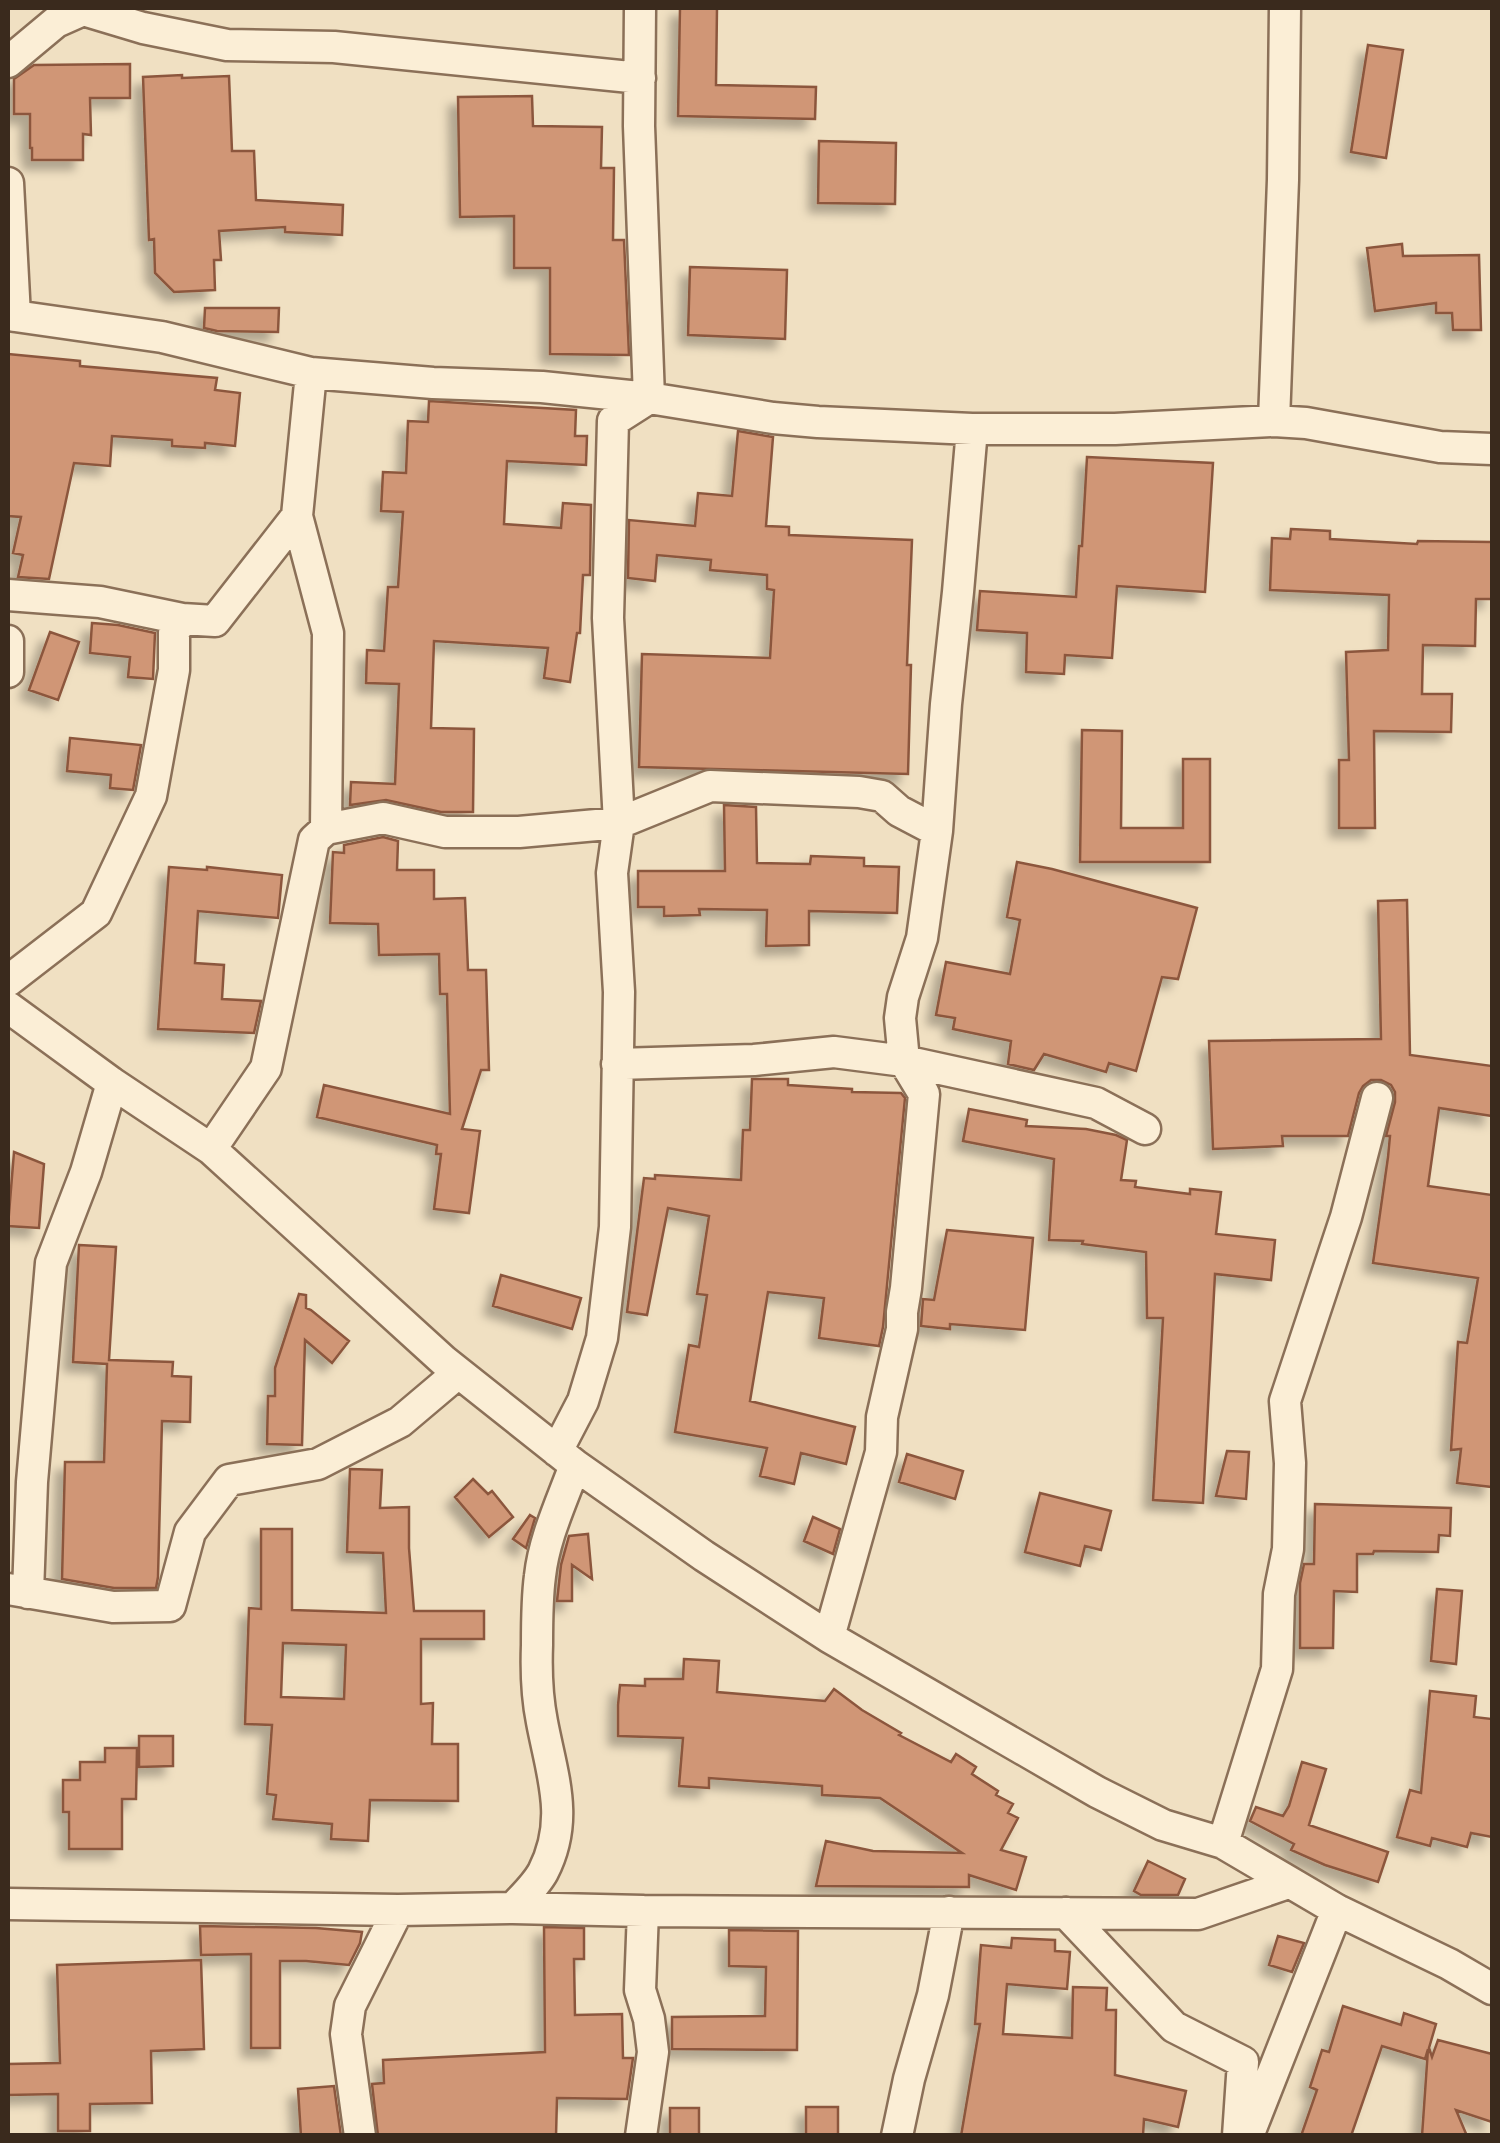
<svg xmlns="http://www.w3.org/2000/svg" width="1500" height="2143" viewBox="0 0 1500 2143" font-family="'Source Serif 4',serif">
<defs>
<filter id="shadow"><feDropShadow dx="-9" dy="9" stdDeviation="5" flood-color="#0004"/></filter>
</defs>
<rect width="100%" height="100%" fill="#f0e0c2"/>
<path fill="#d09676" stroke="#8c573d" stroke-width="2.5" fill-rule="evenodd" filter="url(#shadow)" d="M680,8H717L716,85L816,87L815,119L678,116Z
M1368,45L1403,50L1386,158L1351,152Z
M130,64V98H90L91,135L83,134V160H32V148H30V114H14V79L34,65Z
M182,75V78L229,76L232,151H254L256,200L343,205L342,235L285,232V227L219,231L221,260H214L215,290L174,292L155,273L154,239L149,240L143,77Z
M532,96L533,126L602,127L601,168H614L613,240H624L629,355L550,354V268H514V216L460,217L458,97Z
M819,141L896,143L895,204L818,203Z
M1402,244L1403,256L1479,255L1481,330H1453L1452,313H1436V303L1375,311L1367,248Z
M690,267L787,270L785,339L688,335Z
M205,308H279L278,332L217,331L204,328Z
M8,354L80,361V366L217,378L215,390L240,393L235,446L205,443V448L172,446V440L112,436L110,466L74,463L49,579L18,577L23,555L13,553L21,517L8,516Z
M429,401L576,410L575,436H587L586,465L507,461L504,524L561,528L563,503L591,505L590,575H583L580,633H577L570,682L544,678L548,648L434,641L431,728L474,729L473,812H441L386,800L350,805L351,782L395,784L399,684L366,683L367,650L384,651L388,587H398L403,512L381,511L383,472L406,473L408,421L428,422Z
M738,431L773,437L766,526L789,527V535L912,540L907,665H911L908,774L639,767L642,654L770,658L774,590L767,589V575L710,570L711,560L657,555L655,581L628,578L629,520L695,526L698,493L732,496Z
M1087,457L1213,463L1205,592L1117,586L1112,658L1065,655L1064,674L1026,672L1027,633L977,630L980,591L1076,597L1079,546H1082Z
M1291,529L1330,531V539L1417,544L1418,541L1492,542V599H1476L1475,646L1423,645L1422,694H1452L1451,732L1374,731L1375,828H1339V760H1349L1346,652L1388,650L1389,595L1270,590L1272,538L1290,539Z
M92,623L118,625L155,633L153,679L128,677L130,657L90,653Z
M50,632L79,642L58,700L29,690Z
M1082,730L1122,731L1121,828H1183V759H1210V862H1080Z
M70,738L141,745L133,790L110,788L111,775L67,771Z
M724,805L756,807L757,863L810,864L811,856L864,858V866L899,867L897,913L809,911V945L766,946L767,910L699,909L700,915L664,916V907H638V871H725Z
M383,837L398,841L397,870H434V899L465,898L468,970H486L489,1070H481L462,1129L480,1131L469,1213L434,1209L441,1154H436L437,1145L317,1117L324,1085L450,1114L447,994H440L439,954L379,955L378,924L330,923L333,852L344,853V845Z
M1017,862L1052,869L1197,908L1178,979L1162,977L1136,1071L1109,1063L1106,1072L1044,1054L1034,1070L1008,1064L1011,1041L953,1029L955,1018L936,1015L946,962L1010,974L1020,920L1007,917Z
M169,867L207,870V867L282,875L278,918L198,911L195,963L224,965L222,999L261,1001L254,1033L158,1029Z
M1407,900L1410,1055L1492,1066V1116L1439,1108L1428,1186L1492,1195V1487L1457,1483L1461,1449L1451,1450L1458,1342L1467,1343L1478,1278L1373,1263L1388,1157L1390,1136H1386L1395,1102V1092L1391,1085L1381,1080H1371L1363,1086L1359,1093L1348,1136H1282L1283,1146L1213,1149L1209,1041L1381,1039L1378,901Z
M752,1079H788V1085L852,1089V1092L901,1093L905,1098L883,1327L879,1346L819,1338L824,1298L768,1292L750,1401L855,1427L846,1464L801,1453L794,1484L760,1476L767,1448L675,1432L689,1345L699,1347L707,1295L697,1294L709,1216L668,1208L647,1315L627,1312L644,1178L655,1179V1175L741,1180L743,1130H750Z
M969,1109L1027,1120L1026,1126L1086,1129L1116,1135L1127,1140L1121,1180L1136,1181L1135,1187L1190,1194V1189L1221,1192L1216,1234L1275,1240L1271,1280L1215,1274L1203,1503L1153,1500L1163,1318H1147L1146,1252L1082,1244L1083,1241L1049,1240L1054,1159L963,1141Z
M14,1152L44,1164L39,1228L8,1226Z
M947,1230L1033,1238L1025,1330L950,1324V1329L921,1326L923,1299L934,1300Z
M79,1245L116,1247L109,1360L173,1362L172,1376L191,1377L190,1422L162,1421L158,1577L156,1588H114L62,1579L65,1462H104L107,1364L73,1362Z
M501,1275L581,1298L572,1329L493,1306Z
M299,1294L306,1295V1308L311,1310L349,1341L332,1363L305,1340L302,1445L267,1444L268,1396H275V1368Z
M1227,1451L1249,1452L1246,1499L1216,1496Z
M907,1454L963,1471L955,1499L899,1482Z
M350,1469L382,1470L380,1508L409,1507V1548L414,1611H484V1639H421V1704L433,1703L432,1744H458V1801L370,1800L368,1841L331,1839L332,1824L273,1819L276,1795L267,1794L272,1725L245,1724L249,1608L261,1609V1529H292V1610L386,1613L383,1553L347,1552ZM283,1643L346,1645L344,1699L281,1697Z
M473,1479L488,1494L492,1491L513,1517L489,1537L455,1497Z
M1040,1493L1111,1511L1101,1550L1085,1546L1080,1566L1025,1552Z
M1315,1504L1451,1508L1450,1536L1439,1535L1438,1552L1374,1551L1373,1554H1357V1592L1334,1591L1333,1648H1300V1583L1304,1564H1314Z
M530,1515L535,1518L526,1548L513,1539Z
M813,1517L840,1529L833,1554L804,1541Z
M588,1534L592,1579L572,1565V1601H557L561,1565L569,1536Z
M1437,1589L1462,1591L1456,1664L1431,1661Z
M684,1659L719,1661L717,1692L825,1701L834,1689L862,1710L901,1733L899,1735L951,1762L956,1754L976,1767L972,1774L998,1791L996,1795L1013,1804L1008,1813L1018,1818L1001,1850L1026,1857L1016,1890L969,1875V1887L816,1886L826,1841L873,1851L962,1853L880,1798L822,1795V1786L709,1778V1788L679,1786L683,1738L618,1736V1705L620,1685L645,1686V1679H683Z
M1430,1691L1476,1696L1474,1717L1492,1719V1837L1471,1833L1467,1847L1432,1838L1430,1846L1397,1837L1410,1790L1421,1793Z
M139,1736H173V1766L139,1767Z
M105,1748H137L136,1799H122V1849H69V1812H63V1780H80V1762H105Z
M1302,1762L1326,1769L1309,1825L1388,1852L1378,1882L1325,1865L1291,1850L1294,1844L1250,1821L1256,1807L1283,1816L1289,1806Z
M1148,1861L1185,1879L1178,1895H1141L1134,1891Z
M200,1926L316,1928L362,1932L360,1943L349,1965L306,1961H280V2048H251V1954L201,1955Z
M544,1927L584,1928V1959H574L575,2015L622,2014L623,2058H633L627,2099L557,2098L556,2136H378L372,2084L384,2083L383,2060L545,2052Z
M729,1930L798,1931L797,2050L672,2049V2017L765,2016L766,1967L729,1966Z
M1278,1936L1304,1943L1292,1972L1269,1965Z
M1012,1938L1055,1940V1951L1070,1952L1067,1989L1007,1984L1003,2034L1072,2038L1073,1987L1107,1988L1106,2010H1116L1115,2075L1186,2091L1178,2127L1144,2119L1143,2136H961L980,2024H975L981,1945L1011,1948Z
M201,1960L204,2049L151,2051L152,2103L90,2104V2131H58V2094L8,2095V2064L60,2063L57,1965Z
M1343,2006L1401,2025L1404,2013L1436,2024L1429,2048L1432,2057L1438,2040L1492,2054V2122L1456,2110L1467,2136H1422L1428,2049L1425,2059L1382,2046L1351,2136H1301L1317,2090L1310,2087L1322,2050L1329,2052Z
M334,2086L341,2136H301L298,2089Z
M806,2107H838V2136H806Z
M670,2108H699V2136H670Z"/>
<g fill="none" stroke-linecap="round" stroke-linejoin="round">
<g stroke="#8b7058" stroke-width="35">
<path id="street" d="M83,10L143,28L227,45L334,47L640,78
M8,62L56,22L83,10L84,8
M8,183L15,316
M8,315L162,337L311,373L433,383L542,387L649,398L773,418L818,422L972,429H1115L1274,421L1306,423L1440,447L1492,449
M311,373L297,516L328,633L326,829
M1274,421L1283,180L1285,8
M8,595L100,602L182,619
M8,641V672
M8,981L96,913L151,796L174,670V632L182,619L215,621L297,516
M8,1007L112,1083L211,1149L444,1361L575,1465L704,1556L829,1637L1097,1792L1163,1825L1223,1843L1337,1910L1449,1964L1492,1989
M617,1064L754,1060L834,1052L904,1061L1096,1103L1145,1129
M211,1149L266,1068L314,840L326,829L383,818L445,832H519L619,823L710,786L859,792L882,796L899,811L937,831
M557,1451L583,1401L602,1338L615,1227L619,992L612,873L619,823L608,618L613,421L649,398L639,126L640,8
M8,1589L113,1607L170,1606L190,1532L229,1480L318,1464L400,1422L458,1373
M28,1593L32,1482L51,1263L86,1172L112,1083
M829,1637L881,1452L882,1417L902,1329V1312L906,1288L924,1094L904,1061L900,1018L903,997L922,938L937,831L946,704L958,592L972,429
M1223,1843L1277,1669L1279,1594L1288,1549L1290,1463L1285,1401L1346,1217L1377,1098
M8,1904L398,1910L513,1908L643,1911L1198,1914L1288,1883
M513,1908C523,1897 536,1885 543,1872C570,1820 552,1775 542,1722C537,1697 536,1671 537,1645C537,1622 537,1598 540,1576C544,1538 562,1501 575,1465
M1066,1913L1174,2027L1243,2062L1238,2136
M360,2136L346,2034L350,2006L398,1910
M641,2136L653,2052L649,2019L640,1990L643,1911
M897,2136L909,2079L933,1995L949,1912
M1248,2136L1337,1910"/>
</g>
<use href="#street" stroke="#fbeed6" stroke-width="30"/>
</g>
<rect width="1500" height="2143" fill="none" stroke="#3a2a1d" stroke-width="20"/>
</svg>
